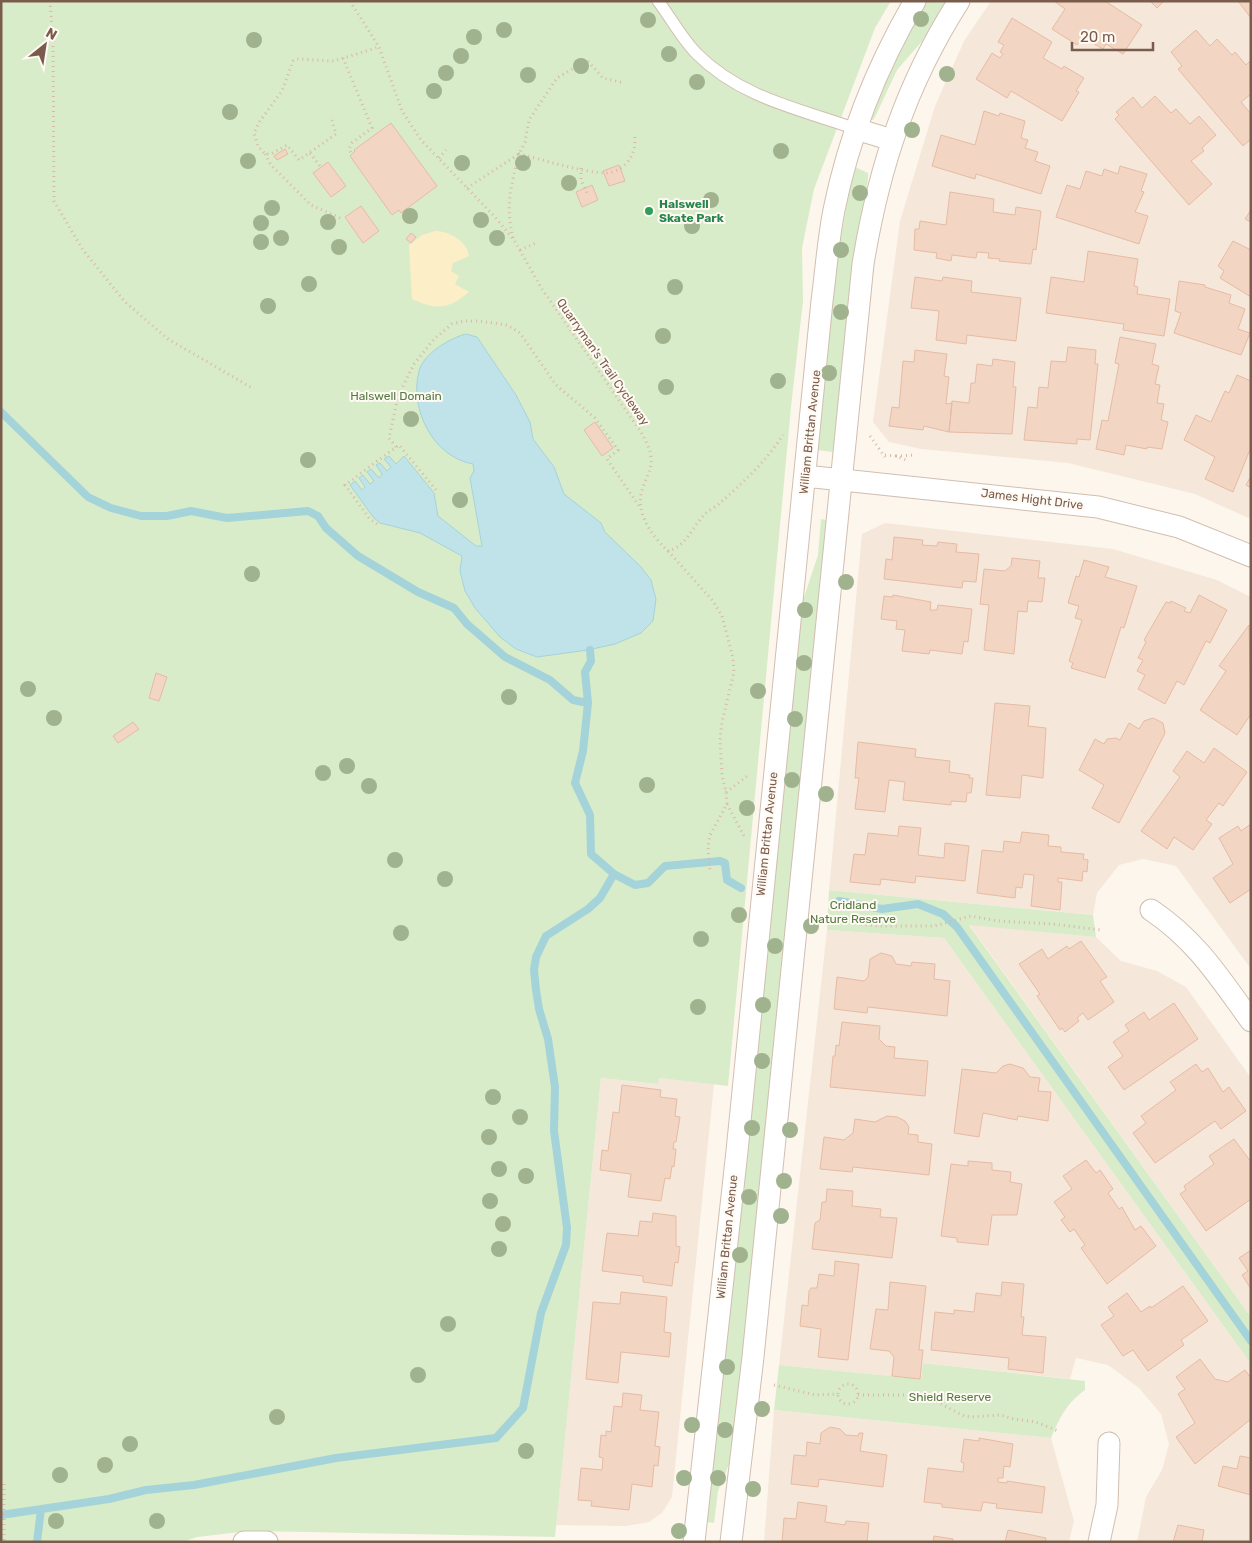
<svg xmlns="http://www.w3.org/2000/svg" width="1252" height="1543" viewBox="0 0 1252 1543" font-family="Rubik,sans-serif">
<rect width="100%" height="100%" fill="#fdf6ec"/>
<path fill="#f5e8da" d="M991,1H1251V519L1195,494L1068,463L921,449L889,442L873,422L900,221L935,106L964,41Z
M885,523L1113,549L1217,580L1251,597V969L1176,866L1143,859L1119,865L1097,893L1093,915L829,890L862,534Z
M969,924L1096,937L1121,961L1157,971L1186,987L1251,1078V1317Z
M827,930L944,938L1251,1364V1542H1137L1146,1497L1162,1470L1169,1444L1161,1414L1139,1388L1108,1365L1076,1358L1070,1379L923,1363L921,1379L779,1365Z
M601,1078L657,1084L659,1078L714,1084L672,1497L662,1513L649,1522L626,1526L556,1525Z
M774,1410L1051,1438L1074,1521L1069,1542H764Z"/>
<path fill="#d8ecc9" d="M1,1H891L875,28L814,189L802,248L803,301L791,407L728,1086L659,1078L658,1084L601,1078L555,1537L249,1531L197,1537L182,1542H1Z
M926,1H947L924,39L897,70L875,117L873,120H871L893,62Z
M855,167L868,173V180L855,249L835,448L833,452L817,450C826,355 833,260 855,167Z
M821,519L827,520L733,1447L730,1462L718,1491L714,1523L707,1522L801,606L818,555Z
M829,890L1093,915L1096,937L969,925L1251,1317V1364L944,938L827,930Z
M923,1363L1085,1381V1390C1066,1404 1060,1417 1051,1438L774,1410L779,1365L921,1379Z"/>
<path fill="#fcefc7" d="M435,231C449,231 467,241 469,256L453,263L451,271L459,276L455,284L469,292C448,310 436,310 412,299L409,245L422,235Z"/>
<path fill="#bfe3e8" stroke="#a5d3da" d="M466,334L477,337L516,395L530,422L533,439L554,467L564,494L601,523L605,532L641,567L651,580L656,599L653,621L641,633L615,644L588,650L537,657L516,649L500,637L475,608L465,591L460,571L462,556L420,533L380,523L373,517L350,485L355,481L362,490L365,487L359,478L363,475L370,484L374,481L367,472L371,469L379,478L382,474L376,465L380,463L387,471L391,467L384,459L389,456L396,464L404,456L434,493L438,516L476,546H482L470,478L474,471L473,464C433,457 409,409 419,371C423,354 450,338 466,334Z"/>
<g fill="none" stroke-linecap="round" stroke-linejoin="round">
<path stroke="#a5d3da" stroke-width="8" d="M1,412L88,497L111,508L141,516H167L191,511L227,518L308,511L318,516L326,528L358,556L418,592L454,608L467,624L505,657L550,680L573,700L588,703
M590,650L591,661L585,672L588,703L583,751L575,783L590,815L591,854L614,874
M839,901L882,909L918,904L943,914L957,927L1251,1341
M1,1515L109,1499L146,1490L194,1485L336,1458L496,1438L523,1408L541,1313L566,1245L567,1228L554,1131L555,1087L548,1039L539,1009L536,990L534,970L536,957L546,936L588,909L600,898L614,874L635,885L648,883L665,866L720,861L725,863L727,880L741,888
M37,1542L41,1509"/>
</g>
<path fill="#f3d5c3" stroke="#e6bba3" d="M1054,1H1105L1142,25L1123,54L1106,44L1103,49L1082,37L1077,45L1052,29L1065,9Z
M1150,1H1164L1157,8Z
M1238,1H1251V18Z
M1012,18L1052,42L1043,58L1062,69L1064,66L1084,78L1076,91L1079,92L1062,121L1011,91L1007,98L976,79L992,53L1000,58L1003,54L1000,52L1004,45L998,42Z
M1196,30L1210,46L1217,39L1232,55L1235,52L1246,65L1251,60V94L1241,102L1251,114V139L1243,146L1178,69L1182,66L1171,52Z
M1155,96L1171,113L1176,109L1190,124L1199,116L1216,135L1202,148L1204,151L1191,161L1212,184L1189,205L1115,119L1119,115L1116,112L1133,97L1142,108Z
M984,111L999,116L1000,113L1025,121L1021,138L1028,140L1025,148L1038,152L1035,161L1050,166L1041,194L976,174L975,179L932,166L941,135L975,145Z
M391,123L437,186L401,213L399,210L392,215L350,156L355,151L354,150Z
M285,149L288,154L277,160L274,156Z
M328,162L346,186L331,197L313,173Z
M619,165L625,181L609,186L603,171Z
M1120,166L1147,174L1141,191L1144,192L1135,212L1148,216L1139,244L1056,217L1067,185L1080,189L1086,171L1102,176L1104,169L1118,174Z
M592,185L598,200L582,207L576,192Z
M950,192L994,199L993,212L1015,215L1016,207L1041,211L1036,250L1033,249L1031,264L999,261L1000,259L988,258L989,253L977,252L976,258L952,255L951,261L936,258L937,253L914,250L915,229H919L920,221L946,225Z
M361,206L379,231L363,243L345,217Z
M1251,210V222L1245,219Z
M411,233L416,237L411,243L406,239Z
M1233,241L1251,250V297L1220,278L1224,271L1218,266Z
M1088,251L1138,259L1134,286L1138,287L1137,294L1170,299L1164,336L1123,330L1124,324L1046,313L1051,277L1084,282Z
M915,277L942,281L943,277L972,281L971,292L1021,298L1016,341L967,335L966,344L936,340L939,311L911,308Z
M1179,281L1205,285V287L1231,295L1229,303L1245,309L1238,329L1250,333L1241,355L1174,333L1181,313L1175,311Z
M1120,337L1156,344L1152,364L1159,366L1155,384L1160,385L1157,403L1164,404L1161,420L1168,422L1162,449L1147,447V449L1126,445L1124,455L1096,449L1102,420L1108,421L1119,364L1115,363Z
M1068,347L1096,350L1095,364H1098L1090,440L1077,439V444L1024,440L1028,407L1037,408L1039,387L1048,388L1051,361L1066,362Z
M915,350L947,354L944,376L949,377L946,404L952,403L949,432L924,426L923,430L889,426L892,407L899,408L903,361L914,362Z
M993,359L1015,362L1013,387H1016L1012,434L949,432L952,401L969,403L971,383H975L977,364L992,366Z
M1237,375L1251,381V447L1233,492L1205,479L1215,457L1184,440L1196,415L1211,422L1225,391L1229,393Z
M595,422L613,448L602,456L584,430Z
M1251,476V488L1246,485Z
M894,537L923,540L922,545L937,546L938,542L957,544L956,552L979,554L976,582L963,581L962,588L884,579L886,559L892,560Z
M1012,558L1040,561L1038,578H1045L1042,602L1028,601L1027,612L1018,611L1014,654L984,650L989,605L980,604L984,569L1005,571L1011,566Z
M1084,560L1109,567L1105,577L1137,586L1124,628L1121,627L1105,678L1071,668L1073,663L1069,661L1082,620L1075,618L1079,606L1068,603L1076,576L1079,577Z
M893,595L931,602L930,610H937L938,605L972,609L968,642L964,641L962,654L930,650L929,654L902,651L905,630L896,629L897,621L881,619L884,596L893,597Z
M1199,595L1227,610L1210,643L1206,641L1184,685L1177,681L1165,704L1138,689L1145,675L1137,671L1143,660L1138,658L1146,642L1144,640L1166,602L1170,603L1171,601L1186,608L1184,611L1190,613Z
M1249,625L1251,714L1237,735L1200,710L1226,671L1219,666Z
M156,673L167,677L159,701L149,698Z
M995,703L1030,706L1028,726L1046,728L1043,778L1022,775L1020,798L986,795Z
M1153,718L1163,723L1165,733L1119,823L1092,808L1104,785L1079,770L1095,739L1104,744L1107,739L1116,738L1120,740L1129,723L1139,729L1144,721Z
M133,722L139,729L118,743L113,736Z
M858,742L916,749L915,757L950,761L949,772L970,775L969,778H973L971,793H967L966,802L951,801V805L903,800L905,782L889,780L885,812L855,809L859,778H855Z
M1214,748L1247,772L1223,806L1219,803L1206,820L1212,824L1193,850L1174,837L1167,849L1141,831L1180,777L1173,771L1187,751L1204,763Z
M1251,824V889L1230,903L1213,878L1233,864L1219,838L1238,826L1241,831Z
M899,826L921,828L918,855L944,858L945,843L969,846L965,881L916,876L915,883L881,879L880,885L850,882L854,854L865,855L868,833L898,836Z
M1022,832L1049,835L1048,846L1061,847V852L1084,854L1083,859L1088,860L1087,872L1083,871L1082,881L1058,878V882H1062L1060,910L1031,906L1034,875L1024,874L1022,888L1016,887L1015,898L977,893L982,850L1003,852L1004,841L1020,843Z
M1081,941L1107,977L1100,981L1114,1002L1088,1020L1083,1013L1077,1018L1079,1021L1065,1032L1062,1028L1060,1030L1037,996L1040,994L1019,964L1042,949L1048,959L1067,946L1069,949Z
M881,953L892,956L896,964L911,966L912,962L935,964L934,979L950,981L947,1016L868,1007L867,1013L834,1009L837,977L864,981L868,977L870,959Z
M1174,1003L1198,1039L1124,1090L1108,1067L1123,1056L1113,1042L1129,1031L1125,1025L1144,1012L1149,1020Z
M842,1022L880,1026L879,1039L886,1046L895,1047L894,1058L928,1061L925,1096L830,1087L833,1056H835L836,1045L839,1046Z
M1010,1064L1023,1068L1030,1077L1040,1078L1038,1091L1051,1092L1048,1121L1018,1116L1017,1120L983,1113L979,1137L954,1133L962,1069L996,1073L1003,1066Z
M1196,1064L1202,1072L1208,1068L1223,1092L1229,1087L1246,1111L1221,1129L1215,1121L1155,1163L1133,1133L1146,1123L1141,1116L1176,1090L1170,1082Z
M622,1085L661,1090L660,1097L677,1099L675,1116L680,1117L676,1142H674L673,1149H676L674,1167L672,1166L670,1179L665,1178L661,1201L628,1197L631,1174L600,1170L602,1150L608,1151L613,1112L619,1113Z
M887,1116L897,1117L905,1121L909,1127L908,1134L918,1135V1142L932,1144L929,1175L853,1167L852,1172L820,1169L824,1137L844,1140L853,1133L855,1119L875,1122Z
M1234,1139L1251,1162V1199L1206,1231L1180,1194L1186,1190L1184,1186L1214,1164L1209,1156Z
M1086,1160L1096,1173L1100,1170L1113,1189L1108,1193L1119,1209L1122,1207L1135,1230L1141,1226L1156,1246L1107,1284L1081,1248L1085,1245L1074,1229L1070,1232L1061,1220L1065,1217L1054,1202L1072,1189L1063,1176Z
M968,1161L992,1163V1170L1011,1172L1010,1182L1022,1184L1017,1215H992L988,1245L957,1242V1238L941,1236L951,1164L968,1166Z
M827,1189L853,1191L852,1206L881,1209L880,1217L897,1218L892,1258L812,1249L815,1223L820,1220L822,1202H826Z
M653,1213L676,1216V1246L680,1247L678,1263L675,1262L672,1286L643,1282V1276L602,1271L607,1233L638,1236L640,1221L652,1222Z
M1251,1250V1289L1242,1275L1248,1271L1239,1258Z
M835,1261L859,1264L848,1360L818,1357L821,1329L800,1326L802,1305L808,1306L809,1291L811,1288H817L819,1274L834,1276Z
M890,1282L926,1286L919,1350H923L920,1379L892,1376L894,1357L889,1351L870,1349L876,1309L888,1310Z
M1002,1282L1024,1284L1021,1317H1024L1022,1335L1046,1337L1043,1373L1008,1369L1009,1358L931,1350L935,1312L954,1314V1310L974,1312L976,1293L1001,1296Z
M1183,1286L1208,1321L1181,1340L1184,1345L1148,1371L1133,1350L1123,1356L1101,1325L1114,1316L1108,1307L1127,1293L1141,1312L1150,1306L1151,1308Z
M621,1292L667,1297L664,1332L671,1333L669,1357L621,1352L618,1383L586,1379L593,1302L620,1304Z
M1200,1359L1215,1379L1228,1382L1245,1370L1251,1378V1419L1195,1464L1176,1437L1195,1423L1178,1394L1185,1389L1176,1377Z
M623,1393L642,1395L640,1410L659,1412L655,1446L660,1447L658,1466L654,1465L652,1487L632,1484L629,1510L591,1506L592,1501L578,1500L581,1468L602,1470L603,1458L599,1457L601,1435L606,1436V1431L611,1432L614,1406L622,1407Z
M830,1427L840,1429L846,1435L858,1436L859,1433H863L860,1451L887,1455L883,1487L819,1479L818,1487L791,1484L794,1455L806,1456L807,1442L820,1444L821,1433Z
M979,1438L1013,1444L1010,1467L1004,1466L1003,1478H998V1482L1007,1483V1481L1045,1487L1042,1513L996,1508L997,1504L983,1502L981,1511L942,1507V1504L924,1502L928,1468L963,1472L964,1463L961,1462L964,1439L979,1441Z
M1240,1456L1251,1458V1495L1218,1486L1223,1466L1237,1469Z
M798,1502L827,1506L825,1522L845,1525L846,1521L869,1523L867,1542H782L784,1518L796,1519Z
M1178,1525L1204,1530L1202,1542H1173Z
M1008,1530L1046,1538L1045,1542H1005Z
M934,1536L953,1539V1542H933Z"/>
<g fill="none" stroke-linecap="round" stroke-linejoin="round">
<g stroke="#d1beb0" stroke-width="13">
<path id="lane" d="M658,1C671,18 682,39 697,54C741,98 800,109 856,129"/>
</g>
<g stroke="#d1beb0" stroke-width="23">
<path id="street" d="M856,129L892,140
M805,476L1098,507L1179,527L1251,556
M1151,910C1197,941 1219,977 1251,1021
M244,1542H267
M694,1542L737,1151L822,301C826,271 828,240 834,210C849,136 877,66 915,1
M731,1542L753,1357L863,264C879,167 906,84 959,1
M1099,1542L1107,1505L1109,1443"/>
</g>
<path stroke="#d9b8a5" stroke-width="3" stroke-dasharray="1 4" stroke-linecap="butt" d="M50,1L53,41L54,201L83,250L125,302L168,339L254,389
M350,1L379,47L402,111L421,140L495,217L514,240L542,289L641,432C645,440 650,448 651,457C653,469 645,479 642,490C635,513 652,536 668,551C687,546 692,527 705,514C709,510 716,507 720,503C743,483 767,460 783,435
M343,58L372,128L352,143L349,149L352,154
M332,120L336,134L299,160L287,145L271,154H265L258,146L254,133L260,121L282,91L293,61L297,59L334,61L379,47
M310,153L320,166
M265,154L271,165L311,205L342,219
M439,158L446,150
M581,168V180L588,195
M467,188L519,154L525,142L529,120L557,78L587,60L603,78L624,83
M513,238C505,205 511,186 519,154C545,160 577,171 603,173C625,174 639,152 634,133
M520,250L538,242
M870,436L885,457
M396,447L389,438L398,396L414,364L434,339L452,324L464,321H479L507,325L520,333L556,385L595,418L618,450L607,459L639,506
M885,455L896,456L906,460
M896,456L914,455
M377,524L369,518L345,485L399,445L436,490
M668,551L713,601L722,616L733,658L734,672L722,722L720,740L722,775L726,792L727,804L710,835L708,847L710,873
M726,792L750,774
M727,804L744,836
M821,920L878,926H934L971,916L998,921L1053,924L1101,930
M838 1394a10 10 0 1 1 20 0a10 10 0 1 1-20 0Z
M774,1385L815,1395L838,1394
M858,1395H924L964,1416L971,1417L1000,1415L1014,1419L1036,1422L1058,1431
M4,1484V1542"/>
<use href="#lane" stroke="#fff" stroke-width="11"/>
<use href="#street" stroke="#fff" stroke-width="21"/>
</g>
<g fill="#a0b28e">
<circle cx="921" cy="19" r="8"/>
<circle cx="648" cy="20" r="8"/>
<circle cx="504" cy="30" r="8"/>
<circle cx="474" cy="37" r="8"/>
<circle cx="254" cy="40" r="8"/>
<circle cx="669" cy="54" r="8"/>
<circle cx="461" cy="56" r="8"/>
<circle cx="581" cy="66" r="8"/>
<circle cx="446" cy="73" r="8"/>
<circle cx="947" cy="74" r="8"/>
<circle cx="528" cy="75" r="8"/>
<circle cx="697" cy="82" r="8"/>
<circle cx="434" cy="91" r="8"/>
<circle cx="230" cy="112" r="8"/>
<circle cx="912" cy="130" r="8"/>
<circle cx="781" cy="151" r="8"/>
<circle cx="248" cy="161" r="8"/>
<circle cx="462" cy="163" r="8"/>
<circle cx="523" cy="163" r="8"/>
<circle cx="569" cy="183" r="8"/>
<circle cx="860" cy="193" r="8"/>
<circle cx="711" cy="200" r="8"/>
<circle cx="272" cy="208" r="8"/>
<circle cx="410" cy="216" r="8"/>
<circle cx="481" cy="220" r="8"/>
<circle cx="328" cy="222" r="8"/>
<circle cx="261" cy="223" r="8"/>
<circle cx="692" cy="226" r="8"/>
<circle cx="281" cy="238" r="8"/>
<circle cx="497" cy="238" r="8"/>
<circle cx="261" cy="242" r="8"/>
<circle cx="339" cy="247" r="8"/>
<circle cx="841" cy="250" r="8"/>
<circle cx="309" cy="284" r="8"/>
<circle cx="675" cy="287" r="8"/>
<circle cx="268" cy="306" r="8"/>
<circle cx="841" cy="312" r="8"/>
<circle cx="663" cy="336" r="8"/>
<circle cx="829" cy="373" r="8"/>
<circle cx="778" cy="381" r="8"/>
<circle cx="666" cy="387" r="8"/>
<circle cx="411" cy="419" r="8"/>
<circle cx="308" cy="460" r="8"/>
<circle cx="460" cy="500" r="8"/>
<circle cx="252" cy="574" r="8"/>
<circle cx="846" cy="582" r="8"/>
<circle cx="805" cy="610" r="8"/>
<circle cx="804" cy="663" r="8"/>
<circle cx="28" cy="689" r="8"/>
<circle cx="758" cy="691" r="8"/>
<circle cx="509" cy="697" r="8"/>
<circle cx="54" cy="718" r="8"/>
<circle cx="795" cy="719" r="8"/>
<circle cx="347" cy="766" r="8"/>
<circle cx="323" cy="773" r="8"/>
<circle cx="792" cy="780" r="8"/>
<circle cx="647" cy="785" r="8"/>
<circle cx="369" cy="786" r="8"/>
<circle cx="826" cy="794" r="8"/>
<circle cx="747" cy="808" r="8"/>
<circle cx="395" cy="860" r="8"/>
<circle cx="445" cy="879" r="8"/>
<circle cx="739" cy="915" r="8"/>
<circle cx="811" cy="926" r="8"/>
<circle cx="401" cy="933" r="8"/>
<circle cx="701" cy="939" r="8"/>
<circle cx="775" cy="946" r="8"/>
<circle cx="763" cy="1005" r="8"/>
<circle cx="698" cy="1007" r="8"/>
<circle cx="762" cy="1061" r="8"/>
<circle cx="493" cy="1097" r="8"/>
<circle cx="520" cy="1117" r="8"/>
<circle cx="752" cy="1128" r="8"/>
<circle cx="790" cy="1130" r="8"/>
<circle cx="489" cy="1137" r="8"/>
<circle cx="499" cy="1169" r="8"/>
<circle cx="526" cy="1176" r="8"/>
<circle cx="784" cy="1181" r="8"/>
<circle cx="749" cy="1197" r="8"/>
<circle cx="490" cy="1201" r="8"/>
<circle cx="781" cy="1216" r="8"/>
<circle cx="503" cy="1224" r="8"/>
<circle cx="499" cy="1249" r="8"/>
<circle cx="740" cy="1255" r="8"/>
<circle cx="448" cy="1324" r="8"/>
<circle cx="727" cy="1367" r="8"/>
<circle cx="418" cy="1375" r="8"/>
<circle cx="762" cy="1409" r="8"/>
<circle cx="277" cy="1417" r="8"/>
<circle cx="692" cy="1425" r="8"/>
<circle cx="725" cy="1430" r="8"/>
<circle cx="130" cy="1444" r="8"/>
<circle cx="526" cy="1451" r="8"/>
<circle cx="105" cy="1465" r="8"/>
<circle cx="60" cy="1475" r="8"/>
<circle cx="684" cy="1478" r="8"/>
<circle cx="718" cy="1478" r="8"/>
<circle cx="753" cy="1489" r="8"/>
<circle cx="56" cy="1521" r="8"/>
<circle cx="157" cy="1521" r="8"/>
<circle cx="679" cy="1531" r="8"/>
</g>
<circle fill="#2e9e5b" stroke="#fffaf3" stroke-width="2" cx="649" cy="211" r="5"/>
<g text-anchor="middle" stroke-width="4" stroke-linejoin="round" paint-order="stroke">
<g font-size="12" font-weight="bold" fill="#27864d" stroke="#fffaf3" text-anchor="start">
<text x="659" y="208">Halswell<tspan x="659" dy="14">Skate Park</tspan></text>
</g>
<g font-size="12" fill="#7a5c4d" stroke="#fffaf3">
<text transform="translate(603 362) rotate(55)" y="4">Quarryman's Trail Cycleway</text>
<text transform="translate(810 432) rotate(-84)" y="4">William Brittan Avenue</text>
<text transform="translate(1032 499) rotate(7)" y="4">James Hight Drive</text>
<text transform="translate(767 834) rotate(-84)" y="4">William Brittan Avenue</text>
<text transform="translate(727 1237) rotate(-84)" y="4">William Brittan Avenue</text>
</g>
<g font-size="12" fill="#537a41" stroke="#fffaf3">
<text x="396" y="400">Halswell Domain</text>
<text x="853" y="909">Cridland<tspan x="853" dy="14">Nature Reserve</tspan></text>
<text x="950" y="1401">Shield Reserve</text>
</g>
</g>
<rect width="1252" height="1543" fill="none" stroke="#7a5c4d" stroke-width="5"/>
<g transform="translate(45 45) rotate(30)" stroke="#fffaf3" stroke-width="4" paint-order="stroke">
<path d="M0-4L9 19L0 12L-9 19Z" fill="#7a5c4d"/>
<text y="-8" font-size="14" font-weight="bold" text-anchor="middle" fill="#7a5c4d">N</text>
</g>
<path d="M1072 42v8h81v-8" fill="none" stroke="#7a5c4d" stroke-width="2.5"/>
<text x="1080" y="42" font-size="15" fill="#7a5c4d" stroke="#fffaf3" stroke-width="4" paint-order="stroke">20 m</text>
</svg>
